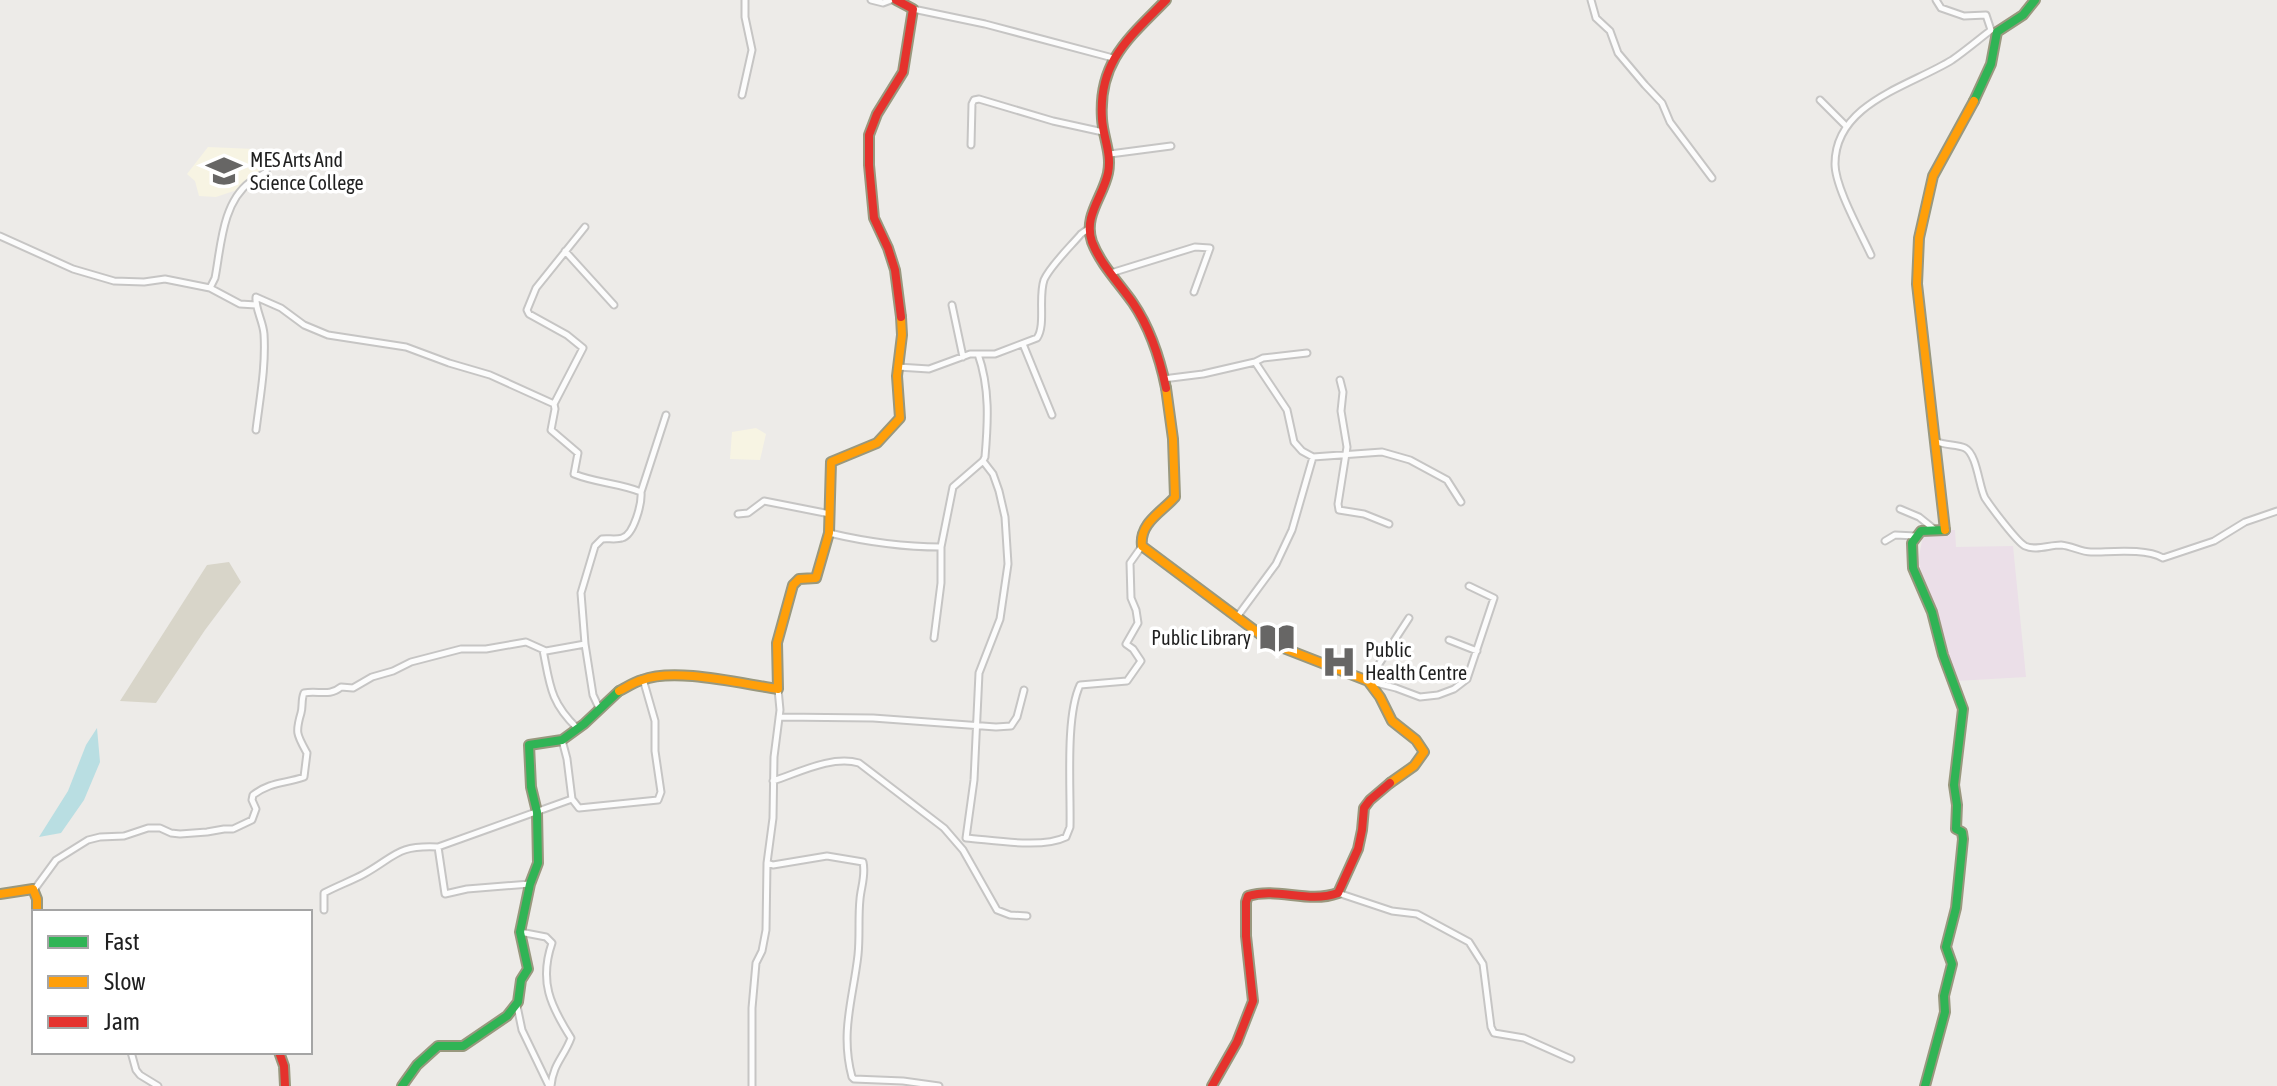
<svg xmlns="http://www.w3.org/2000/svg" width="2277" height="1086" viewBox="0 0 2277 1086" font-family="'Asap Condensed',sans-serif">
<rect width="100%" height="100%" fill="#edebe8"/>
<path fill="#ebdfe8" d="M1955,530L1956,547L2013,546L2026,677L1956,681L1918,561L1924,531Z"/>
<path fill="#f7f4e3" d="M208,147L254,149L263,168L237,190L216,197L199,196L195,181L187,174Z
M756,428L766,434L760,460L730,459L732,432Z"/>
<path fill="#d8d5c9" d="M229,562L241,582L205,630L156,703L120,701L207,565Z"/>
<path fill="#b9dee2" d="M97,728L100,762L84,800L61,833L39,837L68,791L86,745Z"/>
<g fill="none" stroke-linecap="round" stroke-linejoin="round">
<g stroke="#c6c5c4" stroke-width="9">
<path id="street" d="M871,0L883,3L891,0
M1591,0L1596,18L1610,31L1618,53L1645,85L1662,103L1670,122L1712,178
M913,9L985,24L1113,58
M742,95L752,50L745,17V0
M1820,100L1846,126
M971,145L972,104L974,100L979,99L1053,121L1103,132
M1110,154L1171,146
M0,236L73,269L114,281L144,282L165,279L210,288L240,304L256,305
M565,251L614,305
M1871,255C1861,233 1835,187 1835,164C1835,103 1910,86 1952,60C1965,51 1978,40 1991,30L1986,15L1964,16L1941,8L1936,0
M1111,273L1195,247L1210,248L1194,292
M210,288L215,278C221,247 222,203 250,182C255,178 261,176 266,172L267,165L260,158
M952,305L963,357
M1023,344L1052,415
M1255,362L1287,410L1294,442L1302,451L1313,457L1382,452L1410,460L1447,480L1461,502
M898,367L929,369L970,354H995L1037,338C1046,325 1038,298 1044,280C1050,266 1071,246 1081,234L1088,229
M1163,379L1203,374L1255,362L1263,358L1307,353
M1340,380L1343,392L1341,411L1347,447L1338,504L1339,510L1364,514L1389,524
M554,404L583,348L567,335L529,314L527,310L536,288L585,227
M256,430C260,397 266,367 264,334C263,321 255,309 256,297L281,308L304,325L328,335L406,347L449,363L490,375L554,404L555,409L551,430L578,453L574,474C596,483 619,483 641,492C642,503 634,535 622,538C616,540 607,538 602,539L595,546L581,593L585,644
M1935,441C1945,446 1957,444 1965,448C1977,454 1979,487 1985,498C1991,507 2017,542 2025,546C2036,551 2049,545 2061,545C2072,546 2081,552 2091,552C2112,552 2145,548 2163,558L2214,541L2245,522L2277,511
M983,461L993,474L999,491L1005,517L1008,564L1000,619L979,673L974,780L966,838C993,840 1042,849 1066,837L1070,827C1071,790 1065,717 1080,685L1127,681L1141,661L1133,649L1126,644L1138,623L1136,610L1131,598L1130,563L1142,546
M641,492L666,415
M1900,509L1919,517L1934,529
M738,514L748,513L764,501L830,514
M829,533C867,542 902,547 941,547L953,487L983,461L985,457C988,422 990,388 978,354
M1885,541L1895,535L1916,536
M1237,617L1276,564L1292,530L1313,457
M1409,618L1368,681L1396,688L1420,697L1438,695L1454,689L1467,679L1494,598L1469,586
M934,638L941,583V547
M1449,640L1477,651
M543,650C550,685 550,702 577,728
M779,717L873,718L996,727L1011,726L1017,717L1024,690
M562,740L567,759L572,799L579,808L658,800L661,792L655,751V721L643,679
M773,781C798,773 832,755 859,763L944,828L963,850L997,910L1010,915L1027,916
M438,847L445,894L467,889L530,884
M767,863L773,865L827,856L863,862C866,875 861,887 860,899C858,918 860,936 858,955C853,999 840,1032 852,1077L854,1079L903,1081L939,1086
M34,890L56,860L88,840L100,837L124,836L148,828H160L171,833L180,834L207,832L224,829H233L252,820L256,809L252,800L253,795C272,781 284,784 304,777L307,753C297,735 295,733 301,713C303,706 301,700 304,693C318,690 329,697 341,687L353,688L372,677L393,671L411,662L461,649H486L526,642L546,651L585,644L593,695L599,708
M1338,893L1392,911L1417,914L1469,942L1483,964L1491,1027L1494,1033L1524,1038L1571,1059
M324,910V893C337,886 351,881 364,874C396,856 397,845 438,847L572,799
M520,932L546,937L552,943C539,981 550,1005 571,1038C564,1057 553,1064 551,1086
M517,1006L522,1030L549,1086
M131,1052L136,1070L140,1075L158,1086
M752,1086V1008L756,963L762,951L766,930L767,863L773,818L774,757L780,710L778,689"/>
</g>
<g stroke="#99987e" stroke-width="12">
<path id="fast" d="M1974,101L1991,64L1997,32L2023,15L2035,0
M402,1086L417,1065L438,1046H463L507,1016L518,1002L521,980L528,969L520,932L530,884L538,863L537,812L531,787L529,745L562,740L584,724L619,691
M1925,1086L1945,1012L1944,996L1952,964L1946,947L1956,908L1963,839L1962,832L1956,829L1957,805L1954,785L1963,709L1943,655L1932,612L1913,568L1912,543L1921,531L1945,530"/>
</g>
<g stroke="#99987e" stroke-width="12">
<path id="slow" d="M1166,388L1173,439L1175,497C1162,512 1139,523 1142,546L1273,644L1368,681L1380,697L1392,721L1416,740L1424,752L1414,766L1390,783
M1945,530L1917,284L1919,238L1933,176L1974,101
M619,691C627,687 634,682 642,680C675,667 742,684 778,689L777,643L793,585L799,579L816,578L829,533L831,462L877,443L900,418L897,376L902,335L901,317
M0,894L33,889L37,899V912"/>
</g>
<g stroke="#99987e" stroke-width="12">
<path id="jam" d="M896,0L913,9L903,72L877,114L869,135V165L874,218L888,248L895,270L901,317
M1166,388C1160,359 1150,328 1133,303C1119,283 1101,265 1092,242C1083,216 1103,197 1108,173C1112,154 1103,137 1102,119C1098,61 1130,37 1166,0
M279,1052L284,1066L285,1086
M1212,1086L1237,1042L1253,1001L1246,936V902L1248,896C1278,887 1308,904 1338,893L1358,849L1362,830L1364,808L1370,800L1390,783"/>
</g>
<use href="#street" stroke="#fcfcfc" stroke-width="5"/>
<use href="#fast" stroke="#30b455" stroke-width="8"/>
<use href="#slow" stroke="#ff9f0a" stroke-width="8"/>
<use href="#jam" stroke="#e5322d" stroke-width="8"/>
</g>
<defs>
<g id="university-bare" transform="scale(2.76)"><path d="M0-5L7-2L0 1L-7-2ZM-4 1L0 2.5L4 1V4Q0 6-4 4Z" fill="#676665" stroke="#fff" stroke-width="2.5" paint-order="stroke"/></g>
<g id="library-bare" transform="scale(2.76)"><path d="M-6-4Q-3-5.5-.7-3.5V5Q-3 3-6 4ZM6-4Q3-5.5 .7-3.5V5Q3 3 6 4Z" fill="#676665" stroke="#fff" stroke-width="2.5" paint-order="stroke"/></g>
<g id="hospital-bare" transform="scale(2.76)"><path d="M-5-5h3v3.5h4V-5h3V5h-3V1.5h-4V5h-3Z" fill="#676665" stroke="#fff" stroke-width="2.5" paint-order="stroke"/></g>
</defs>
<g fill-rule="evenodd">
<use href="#university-bare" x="224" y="171"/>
<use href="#library-bare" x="1277" y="638"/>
<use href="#hospital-bare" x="1339" y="662"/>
</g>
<g text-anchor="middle" stroke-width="7" stroke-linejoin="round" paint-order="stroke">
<g font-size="20" fill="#1f1f1f" stroke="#fff" text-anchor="start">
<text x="250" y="167">MES Arts And<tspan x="250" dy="23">Science College</tspan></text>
<text x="1251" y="645" text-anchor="end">Public Library</text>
<text x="1365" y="657">Public<tspan x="1365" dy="23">Health Centre</tspan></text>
</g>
</g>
<rect x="32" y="910" width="280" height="144" fill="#ffffff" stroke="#a5a5a5" stroke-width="2"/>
<rect x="48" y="936" width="40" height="12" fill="#30b455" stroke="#a5a5a5" stroke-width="2"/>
<text x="104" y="950" font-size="24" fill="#1f1f1f">Fast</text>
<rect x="48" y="976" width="40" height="12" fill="#ff9f0a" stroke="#a5a5a5" stroke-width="2"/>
<text x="104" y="990" font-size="24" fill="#1f1f1f">Slow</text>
<rect x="48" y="1016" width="40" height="12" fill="#e5322d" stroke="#a5a5a5" stroke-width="2"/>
<text x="104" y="1030" font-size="24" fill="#1f1f1f">Jam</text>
</svg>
